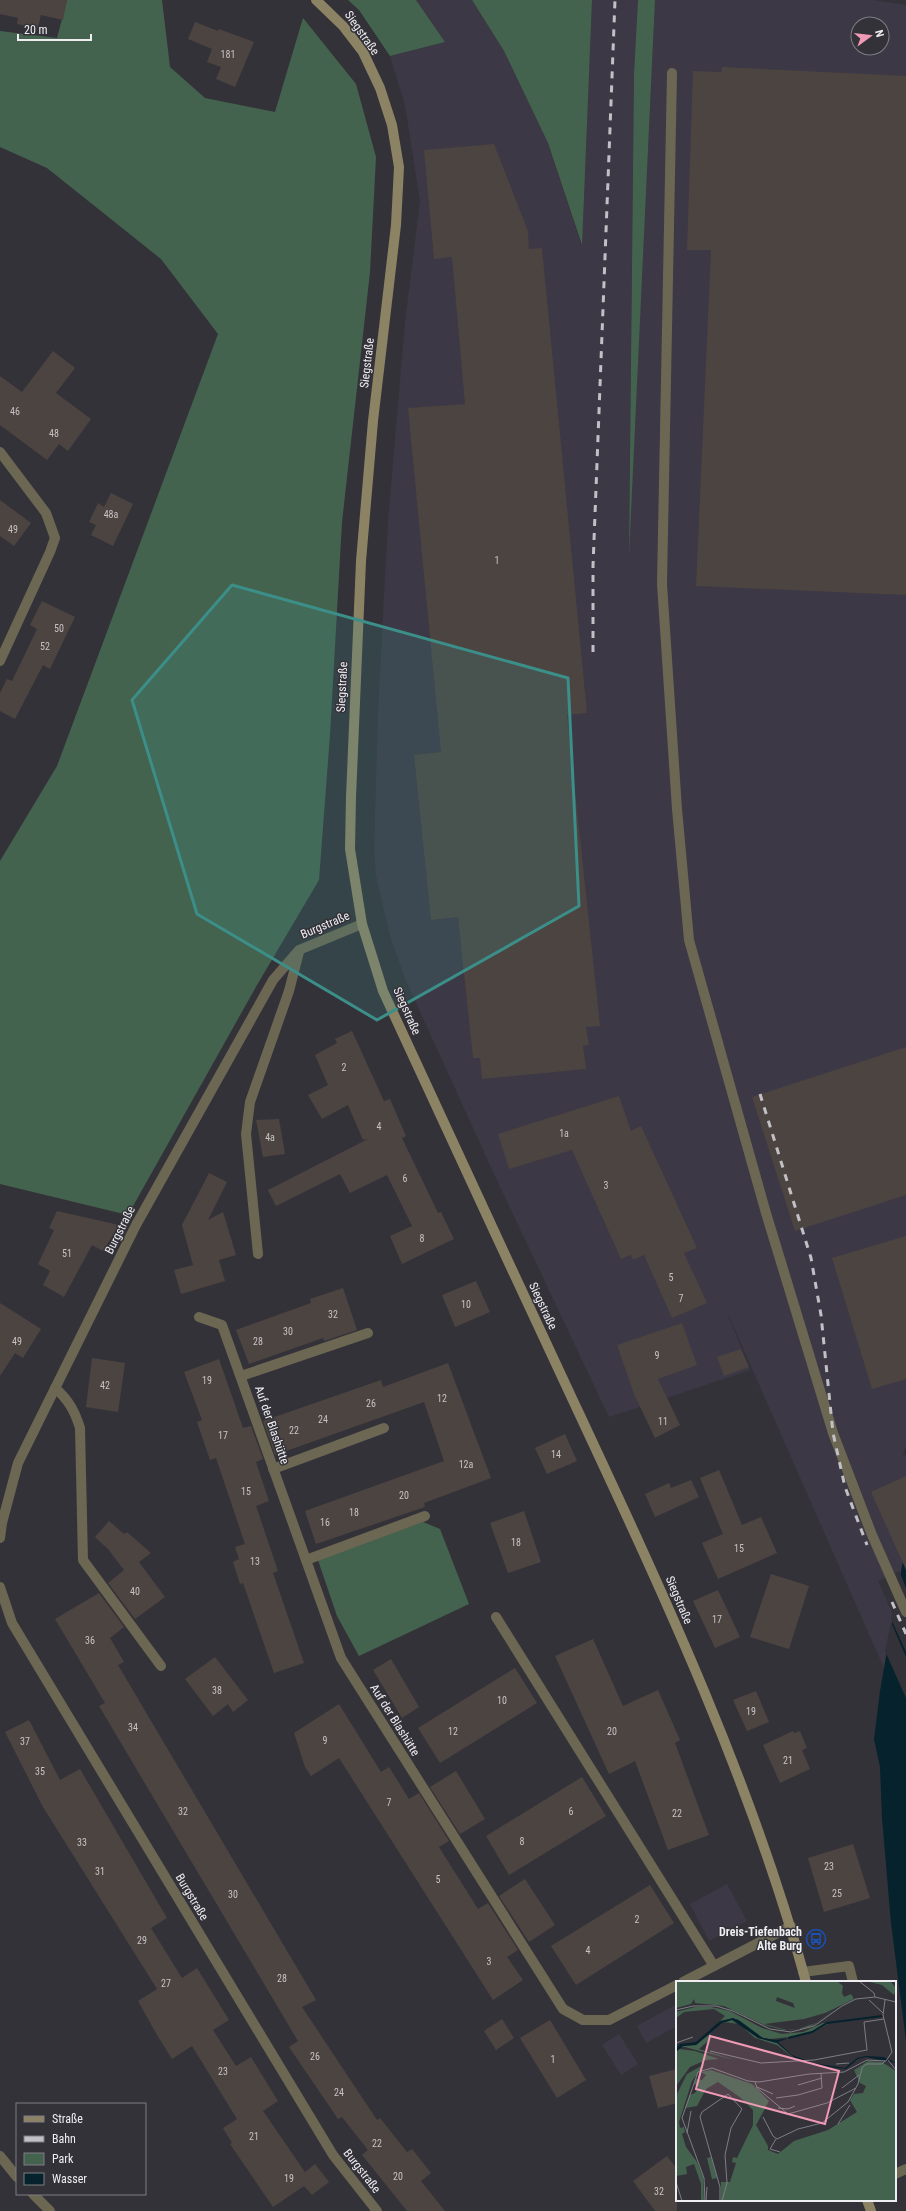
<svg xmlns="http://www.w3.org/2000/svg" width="906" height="2211" viewBox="0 0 906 2211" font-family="'Roboto Condensed',sans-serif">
<rect width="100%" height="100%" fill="#343239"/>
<path fill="#3c3845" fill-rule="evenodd" d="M416,0H472L504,51L548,143L581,244L592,0H638L634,74L629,539L655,0H873L906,5V1446L903,1456L906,1455V1588L899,1571L878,1581L906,1644V1718L724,1305L750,1370L609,1417L495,1176L406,981L390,936L376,876L374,851L378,711L388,521L405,323L420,201L405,105L390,56L445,42ZM858,24H882V48H858Z
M727,1884L747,1921L709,1941L690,1904Z
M677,2004V2026L646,2043L637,2026Z
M619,2034L638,2064L621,2075L602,2045Z"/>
<path fill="#44634f" d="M67,0H162L170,67L205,98L275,112L303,18L356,84L376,157L370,272L342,522L330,735L319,880L257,985L128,1215L0,1184V861L57,766L218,334L161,259L47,168L0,147V31L57,38Z
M348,0H416L445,42L390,56L359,10Z
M472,0H592L582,245L548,143L504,51Z
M638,0H655L629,555L634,74Z
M423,1522L440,1529L469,1604L359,1656L337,1616L318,1560Z"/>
<path fill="#05222d" d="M906,1543V2041L891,1923L882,1818L880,1767L874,1739L880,1691Z"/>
<path fill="#343239" d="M900,1573L906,1588V1652L891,1619Z
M891,1622L906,1657V1698L885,1651Z"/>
<path fill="#4c4440" d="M0,0H67L63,20L41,15L38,28L17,24L18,18L0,14Z
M195,22L218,31L219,29L254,42L235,87L216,79L221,67L207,62L212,49L188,39Z
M722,67L906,76V595L696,586L711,250H687L693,71L722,72Z
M494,144L528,231L529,249L542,248L587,713L567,715L600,1026L586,1027L589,1045L583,1046L586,1069L482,1079L480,1058H473L458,917L431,920L414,755L441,752L408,408L465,404L452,257L434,259L424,150Z
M53,351L75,368L56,393L91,419L68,451L59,444L47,460L0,425V376L22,392Z
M111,493L133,504L113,546L91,535L96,525L89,522L98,503L104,507Z
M0,500L31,523L14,546L0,536Z
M42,601L75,617L50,669L43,665L15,719L0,711V693L7,679L12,681L37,629L30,625Z
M352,1031L384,1101L390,1099L406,1136L402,1138L438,1213L441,1212L454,1239L402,1264L390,1236L412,1226L387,1175L350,1193L340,1174L276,1206L268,1190L368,1139L363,1140L348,1105L322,1119L308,1095L328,1085L315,1055L337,1043L335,1039Z
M906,1047V1195L795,1231L752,1097Z
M619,1096L631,1131L641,1126L697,1248L684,1253L707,1303L672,1318L644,1255L633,1260L631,1255L621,1259L572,1150L509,1169L498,1134Z
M279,1119L285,1154L263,1157L256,1120Z
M209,1173L227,1182L208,1220L223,1212L236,1255L219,1260L225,1281L181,1294L174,1270L193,1265L182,1225Z
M57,1211L119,1225L103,1251L92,1245L64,1297L43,1285L50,1271L38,1264L54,1230L49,1228Z
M906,1236V1379L872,1389L832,1258Z
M476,1281L490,1312L455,1327L442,1295Z
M343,1288L357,1330L324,1341L323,1338L249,1364L236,1330L311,1303L310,1299Z
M0,1303L41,1329L23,1358L15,1353L0,1376Z
M682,1323L697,1365L658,1379L680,1425L655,1438L634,1394L617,1345Z
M741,1349L749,1367L724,1376L717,1357Z
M92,1358L125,1363L118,1412L86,1407Z
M219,1359L243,1428L251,1426L263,1459L256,1462L269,1501L256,1506L278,1571L273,1573L304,1663L274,1673L243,1583L240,1584L233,1562L239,1559L235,1547L245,1544L216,1458L210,1460L197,1422L202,1420L184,1372Z
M448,1363L491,1478L424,1503L425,1507L316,1544L305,1511L444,1461L424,1402L275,1455L263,1421L381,1380L383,1387Z
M565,1434L577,1461L547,1474L535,1448Z
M719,1470L742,1525L761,1517L777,1553L718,1579L702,1543L723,1534L700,1478Z
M906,1476V1570L871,1492Z
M691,1480L699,1497L655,1517L645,1494L669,1483L671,1488Z
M524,1511L541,1562L508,1573L490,1523Z
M109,1521L124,1534L127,1532L151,1553L139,1562L165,1597L135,1619L108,1583L124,1570L108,1549L95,1537Z
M771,1574L809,1586L789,1649L750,1637Z
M718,1590L740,1637L715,1648L693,1601Z
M99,1593L124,1627L110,1638L124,1662L118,1665L316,2000L302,2007L377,2120L380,2118L407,2152L412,2149L431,2173L421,2181L445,2211H407L362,2155L368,2150L342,2117L338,2119L289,2047L298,2041L99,1706L105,1703L55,1619Z
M593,1639L623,1706L658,1690L680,1740L675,1743L709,1835L668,1850L635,1761L609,1774L555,1656Z
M215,1657L248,1700L233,1712L228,1704L213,1716L185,1679Z
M391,1659L419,1707L402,1718L373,1670Z
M515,1668L537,1703L440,1763L418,1728Z
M756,1691L769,1722L747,1731L733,1700Z
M339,1704L381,1772L389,1767L409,1799L419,1793L449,1841L439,1847L478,1909L488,1903L518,1950L507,1957L523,1980L493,2000L339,1758L311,1776L305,1767L294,1733Z
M29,1720L60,1780L80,1769L167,1918L151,1928L182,1978L197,1968L229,2020L213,2030L236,2066L251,2057L278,2101L263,2111L305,2172L315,2164L329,2182L312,2195L304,2186L273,2207L230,2144L232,2143L223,2128L237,2119L192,2046L172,2059L157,2035L138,2001L157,1989L43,1807L5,1732Z
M793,1731L794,1733L800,1731L807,1748L802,1750L810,1769L780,1783L763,1745Z
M456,1771L485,1819L460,1834L430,1787Z
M582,1777L606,1816L509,1875L486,1836Z
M853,1844L870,1898L824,1912L808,1858Z
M525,1879L555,1925L529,1942L499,1896Z
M650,1885L674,1923L576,1985L551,1946Z
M502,2019L514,2038L496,2050L484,2031Z
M550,2020L586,2080L557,2098L520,2038Z
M677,2069V2103L658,2108L649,2076Z
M667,2156L677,2169V2211H655L633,2181Z"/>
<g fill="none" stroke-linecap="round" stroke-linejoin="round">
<path stroke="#6c6753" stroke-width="10" d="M672,73L662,584L677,809L689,940L766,1213L833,1433L872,1535L906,1612
M241,1376L368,1333
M55,1388C69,1400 75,1412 80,1428L83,1560L161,1666
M273,1469L384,1428
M306,1560L425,1516
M496,1617L714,1966
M803,1972L849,1966L853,1982
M895,2174L906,2169"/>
<path stroke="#6c6753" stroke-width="10" d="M0,452L46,513L55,538L50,552L0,661
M258,1254L246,1134L250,1102L289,991L299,952
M199,1317L222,1325L341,1658L563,2009L583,2020H609L677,1985
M0,1538L2,1523L18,1463L136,1225L273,980L299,950L362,924
M0,1587L12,1623L333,2155L377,2211
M683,1982L791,1926
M0,2156L17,2177
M33,2194L50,2211"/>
<path stroke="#8c8364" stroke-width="10" d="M316,0L343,26L363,52L380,88L392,125L399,167L396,225L373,421L361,561L351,797L350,849L362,924L383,991C447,1130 512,1270 577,1409C664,1595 752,1783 806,1982
M867,2200L871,2211"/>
<path stroke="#c1c0c5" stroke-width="3" stroke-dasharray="7 7" stroke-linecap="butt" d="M593,652V566L615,0
M760,1094L811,1258L821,1315L833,1433L845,1487L867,1545
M892,1602L906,1634"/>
</g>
<path fill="#3c8e88" fill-opacity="0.2" stroke="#3c8e88" stroke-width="3" stroke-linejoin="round" d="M232,585L568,678L579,906L377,1020L197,914L132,700Z"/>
<defs>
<g id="bus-ring" transform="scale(1)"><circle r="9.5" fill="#343239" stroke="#1a4fb4" stroke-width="1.5"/><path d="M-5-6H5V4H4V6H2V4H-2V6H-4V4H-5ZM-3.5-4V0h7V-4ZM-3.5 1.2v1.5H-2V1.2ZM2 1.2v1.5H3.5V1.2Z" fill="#1a4fb4"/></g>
</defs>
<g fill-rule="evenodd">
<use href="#bus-ring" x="816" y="1939"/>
</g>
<g text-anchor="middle" stroke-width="3" stroke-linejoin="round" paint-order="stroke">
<g font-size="10" fill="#c6c3c5">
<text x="228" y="58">181</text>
<text x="15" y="415">46</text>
<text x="54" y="437">48</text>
<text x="111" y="518">48a</text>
<text x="13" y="533">49</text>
<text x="497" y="564">1</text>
<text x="59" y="632">50</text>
<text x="45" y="650">52</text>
<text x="344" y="1071">2</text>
<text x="379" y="1130">4</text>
<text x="564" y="1137">1a</text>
<text x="270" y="1141">4a</text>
<text x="405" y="1182">6</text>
<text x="606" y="1189">3</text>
<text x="422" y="1242">8</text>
<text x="67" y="1257">51</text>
<text x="671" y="1281">5</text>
<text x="681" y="1302">7</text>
<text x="466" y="1308">10</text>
<text x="333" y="1318">32</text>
<text x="288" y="1335">30</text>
<text x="17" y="1345">49</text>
<text x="258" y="1345">28</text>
<text x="657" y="1359">9</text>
<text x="207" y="1384">19</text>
<text x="105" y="1389">42</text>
<text x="442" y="1402">12</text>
<text x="371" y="1407">26</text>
<text x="323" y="1423">24</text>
<text x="663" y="1425">11</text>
<text x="294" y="1434">22</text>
<text x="223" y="1439">17</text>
<text x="556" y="1458">14</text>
<text x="466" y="1468">12a</text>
<text x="246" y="1495">15</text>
<text x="404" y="1499">20</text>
<text x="354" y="1516">18</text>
<text x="325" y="1526">16</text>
<text x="516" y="1546">18</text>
<text x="739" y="1552">15</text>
<text x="255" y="1565">13</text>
<text x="135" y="1595">40</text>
<text x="717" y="1623">17</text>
<text x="90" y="1644">36</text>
<text x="217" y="1694">38</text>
<text x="502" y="1704">10</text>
<text x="751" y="1715">19</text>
<text x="133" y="1731">34</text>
<text x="453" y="1735">12</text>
<text x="612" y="1735">20</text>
<text x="325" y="1744">9</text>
<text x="25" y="1745">37</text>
<text x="788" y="1764">21</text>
<text x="40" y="1775">35</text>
<text x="389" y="1806">7</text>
<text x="183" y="1815">32</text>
<text x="571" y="1815">6</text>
<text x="677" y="1817">22</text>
<text x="522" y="1845">8</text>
<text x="82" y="1846">33</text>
<text x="829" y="1870">23</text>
<text x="100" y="1875">31</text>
<text x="438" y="1883">5</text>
<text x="837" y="1897">25</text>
<text x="233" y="1898">30</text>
<text x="637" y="1923">2</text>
<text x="142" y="1944">29</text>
<text x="588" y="1954">4</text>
<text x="489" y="1965">3</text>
<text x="282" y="1982">28</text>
<text x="166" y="1987">27</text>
<text x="315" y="2060">26</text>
<text x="553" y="2063">1</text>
<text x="223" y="2075">23</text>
<text x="339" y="2096">24</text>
<text x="254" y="2140">21</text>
<text x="377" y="2147">22</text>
<text x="398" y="2180">20</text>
<text x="289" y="2182">19</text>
<text x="659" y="2195">32</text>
</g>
<g font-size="12" fill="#eeedf1" stroke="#343239">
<text transform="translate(362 33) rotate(55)" y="4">Siegstraße</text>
<text transform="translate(367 363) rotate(-83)" y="4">Siegstraße</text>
<text transform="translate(342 687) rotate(-87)" y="4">Siegstraße</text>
<text transform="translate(325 925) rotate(-23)" y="4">Burgstraße</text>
<text transform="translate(407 1011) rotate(66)" y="4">Siegstraße</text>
<text transform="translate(120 1230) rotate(-63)" y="4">Burgstraße</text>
<text transform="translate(543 1306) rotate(65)" y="4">Siegstraße</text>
<text transform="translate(272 1425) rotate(71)" y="4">Auf der Blashütte</text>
<text transform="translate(679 1600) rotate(67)" y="4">Siegstraße</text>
<text transform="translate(395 1720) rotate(58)" y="4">Auf der Blashütte</text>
<text transform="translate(192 1897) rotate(59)" y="4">Burgstraße</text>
<text transform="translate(362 2171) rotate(52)" y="4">Burgstraße</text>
</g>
<g font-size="12" font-weight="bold" fill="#eeedf1" stroke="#343239" text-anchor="end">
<text x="802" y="1936">Dreis-Tiefenbach<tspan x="802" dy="14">Alte Burg</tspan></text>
</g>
</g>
<g transform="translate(676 1981)">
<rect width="220" height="220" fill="#343239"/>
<path d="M0,0H161L167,5L166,12L168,16L175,13L178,18L149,32L128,38L88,43L111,49L122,48L140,42L162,26L150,35L139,43L133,46L116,49H108L88,44L48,25L19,22L18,18L15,23L0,27ZM101,16L117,22L119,27L100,20ZM214,0L220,7L218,14L206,4L194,1ZM19,26H35L54,30L86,47L106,53L127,51L147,42L152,43L137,51L110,58L112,56L94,58L84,56L61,38L41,43L49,35L38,28L8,31L0,37V31ZM56,39L64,42L82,57L101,62L119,78L101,64L79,57L63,43L48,41ZM35,52L32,60L23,68L62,80L5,65L20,64ZM3,68L19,70L43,78L30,79L14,86L0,105V71ZM192,80L206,81L220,90V220H45V201H54L60,182L56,181L57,176L61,177L77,144V129L65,117L42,101L30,108L21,125L9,127L14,114L19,112L23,106L18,103L20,98L26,99L30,94L25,91L35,89L76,103L93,120L80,144L92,165V169L102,173L118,160L152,149L181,131L174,119L178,113L187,112L190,105L184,102L178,89ZM29,83L16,100L3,141L4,147L8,146L9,151L6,153L10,166L21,181L27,196L28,220H25V203L18,183L10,186L11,193L0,195V115L11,93ZM35,176L41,197L36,198L31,177Z" fill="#44634f" fill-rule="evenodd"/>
<path d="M57,37L64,40L87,57L100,59L113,57L102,61L116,74L137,82L169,87L181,77L190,75L208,76L220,82L190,76L182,78L170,88L135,84L119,77L101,62L82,57L56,39L46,42L20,64L7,65L0,71V67L4,63L20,61L44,40Z" fill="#05222d"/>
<path fill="none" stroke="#05222d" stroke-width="2" d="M112,57L136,51L151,42L206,35"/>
<path fill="none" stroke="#7e7d83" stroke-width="1" d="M183,0L198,12L199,16M193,19L207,32M0,29L17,25H40L57,30L94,48L115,51L138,45L166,25L180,18L199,16L220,21M0,62L17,56M34,70L85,82L138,79L191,69L188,41L208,38M212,79L220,89M160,83L173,82M79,101L81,107L112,133L151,122L180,107M122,104L146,97M81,106L97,113M166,107L183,94M100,117L122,114L146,107L145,92M102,127L112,128L119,125M87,136L97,155L101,158L122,148L146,142L172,121L182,103L186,87L190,83H206L209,80M162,143L174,124M11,152L15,130M100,158L94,168L104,171M0,201L6,220M29,220L28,197L6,137L22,91L36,87L72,100L83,101L133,93L168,91L191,79L210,80L216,71L207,34L209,19M30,220L31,206M44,220V206L24,136L26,131L52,113L66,128L55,147L49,174L51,202L46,220"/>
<path fill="#f09ab5" fill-opacity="0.15" stroke="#f09ab5" stroke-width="2" d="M34,55L163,90L149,143L20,108Z"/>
<rect width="220" height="220" fill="none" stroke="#eeedf1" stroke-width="2"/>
</g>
<rect x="16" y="2103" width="130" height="92" fill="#343239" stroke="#7e7d83"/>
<rect x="24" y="2116" width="20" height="6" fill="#8c8364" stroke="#7e7d83"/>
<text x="52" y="2123" font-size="12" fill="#eeedf1">Straße</text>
<rect x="24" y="2136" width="20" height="6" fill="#c1c0c5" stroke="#7e7d83"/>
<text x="52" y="2143" font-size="12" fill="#eeedf1">Bahn</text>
<rect x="24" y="2153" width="20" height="12" fill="#44634f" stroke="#7e7d83"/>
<text x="52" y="2163" font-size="12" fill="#eeedf1">Park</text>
<rect x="24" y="2173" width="20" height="12" fill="#05222d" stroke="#7e7d83"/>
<text x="52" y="2183" font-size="12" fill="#eeedf1">Wasser</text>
<g transform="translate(870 36) rotate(75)"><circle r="19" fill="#343239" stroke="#7e7d83"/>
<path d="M0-3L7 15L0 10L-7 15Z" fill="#f09ab5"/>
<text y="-6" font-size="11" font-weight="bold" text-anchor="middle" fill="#eeedf1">N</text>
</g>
<path d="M18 34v6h73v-6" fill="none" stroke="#eeedf1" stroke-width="2"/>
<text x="24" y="34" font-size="12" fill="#eeedf1" stroke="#343239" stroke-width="3" paint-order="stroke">20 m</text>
</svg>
